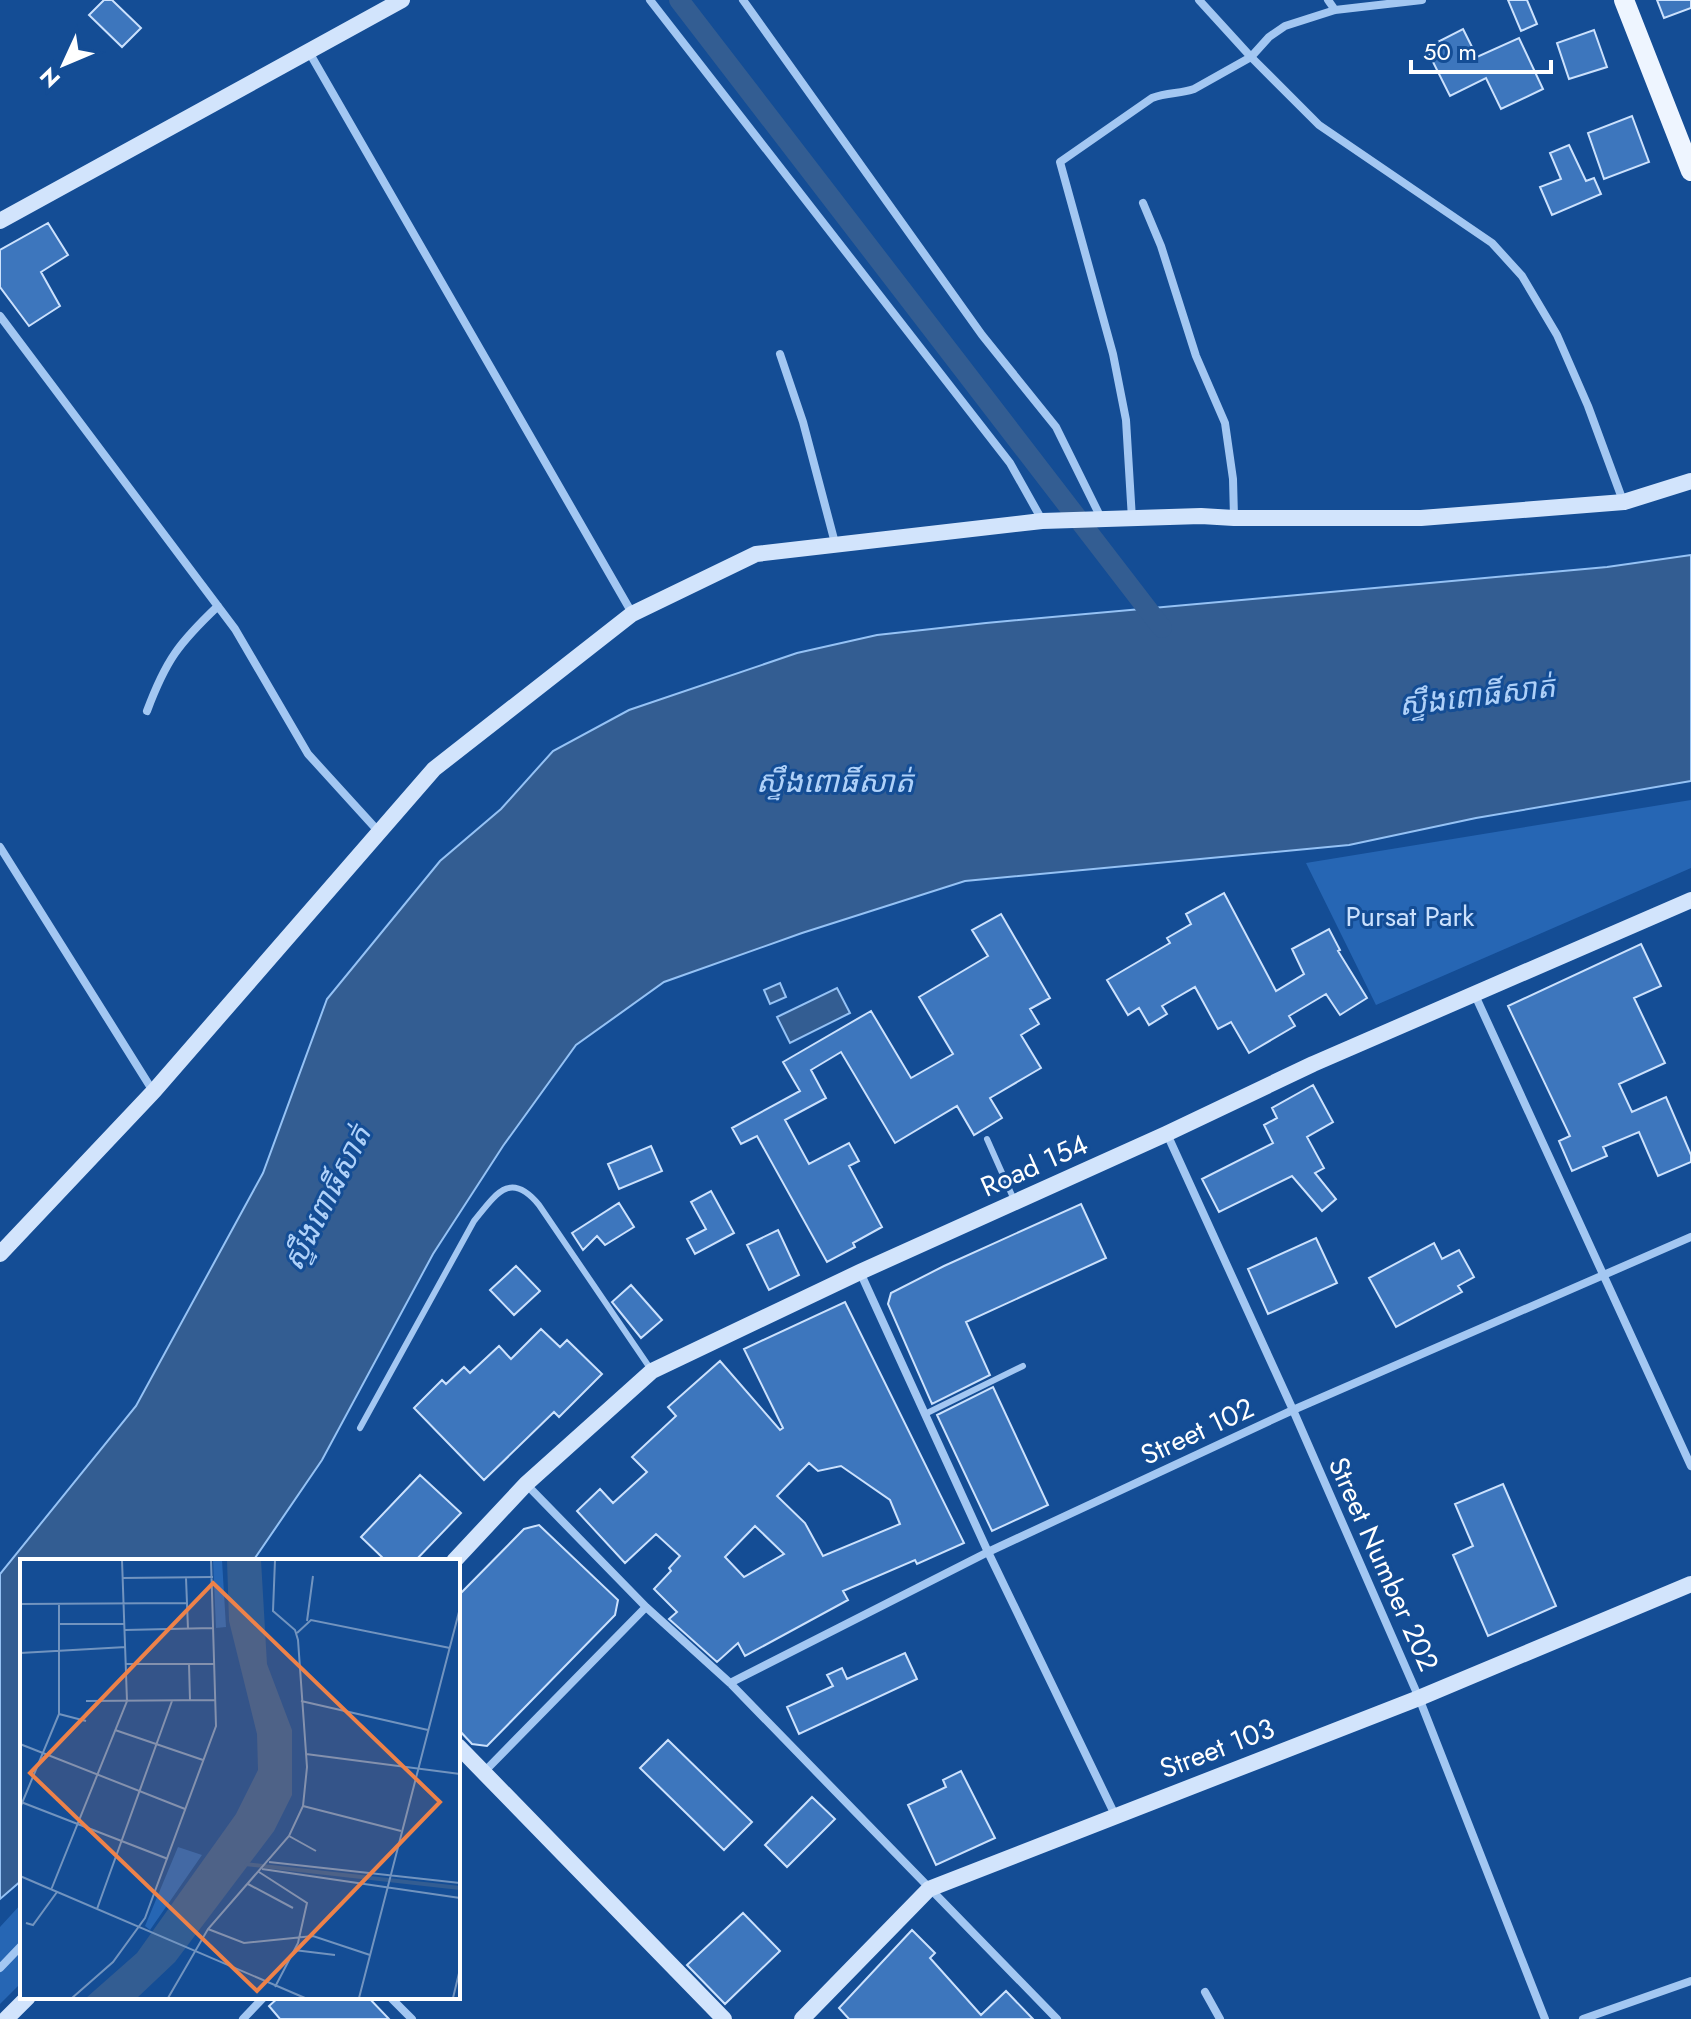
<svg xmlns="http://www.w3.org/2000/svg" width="1691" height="2019" viewBox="0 0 1691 2019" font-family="Jost,'Noto Sans Khmer',sans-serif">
<rect width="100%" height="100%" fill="#144d95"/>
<path fill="#2666b4" d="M1691,800V868L1376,1005L1306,863Z
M22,1903V1982L0,2004V1927Z"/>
<path fill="#335d92" stroke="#95c2f5" stroke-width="2" d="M1691,555V781L1476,818L1349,845L965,881L802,933L664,982L576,1045L503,1146L433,1254L322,1460L253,1561H22V1880L0,1899V1574L136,1406L263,1173L327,999L440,861L501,809L553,751L629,710L797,653L877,635L986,623L1607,567Z
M780,983L786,997L770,1004L764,990Z
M837,988L850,1013L790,1043L777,1017Z"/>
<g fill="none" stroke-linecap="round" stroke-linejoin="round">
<path stroke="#335d92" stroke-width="20" d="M679,0L1162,628"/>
</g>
<path fill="#3d76bd" stroke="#cbe1fd" stroke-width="2" fill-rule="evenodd" d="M104,0H112L141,28L122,47L89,15Z
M1508,0H1527L1537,24L1521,31Z
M1657,0H1691V8L1664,18Z
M1463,29L1477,57L1519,38L1543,89L1501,109L1486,78L1450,96L1426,48Z
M1594,30L1607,67L1569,79L1557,43Z
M1632,116L1649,162L1604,179L1588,133Z
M1569,145L1586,181L1594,178L1601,194L1552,215L1540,187L1561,179L1550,153Z
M48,223L68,255L41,272L60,306L29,326L0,287V250Z
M1224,893L1276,991L1304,974L1292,949L1329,929L1340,950L1338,951L1367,998L1340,1015L1326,994L1289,1016L1295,1026L1249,1053L1231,1022L1218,1029L1195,987L1162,1006L1167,1014L1149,1025L1139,1008L1128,1015L1107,980L1170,943L1167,938L1191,924L1186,914Z
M1001,914L1050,998L1030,1009L1039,1024L1021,1035L1041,1068L990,1098L1002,1118L974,1135L957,1106L895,1143L841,1052L811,1070L826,1098L785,1120L809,1164L849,1143L859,1161L849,1166L882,1227L853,1243L855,1247L827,1262L757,1136L741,1144L732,1128L800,1091L783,1062L871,1011L911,1078L953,1054L919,997L988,956L972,930Z
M1641,944L1661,986L1634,998L1665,1063L1619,1084L1632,1112L1666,1097L1691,1155V1162L1658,1176L1639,1132L1603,1147L1607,1156L1572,1171L1559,1141L1570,1136L1508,1006Z
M1313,1085L1333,1122L1307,1137L1324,1168L1315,1173L1336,1199L1322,1211L1292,1176L1219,1212L1202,1179L1273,1143L1264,1125L1277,1118L1272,1108Z
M651,1146L662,1171L619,1189L608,1164Z
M711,1191L734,1233L695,1254L687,1239L706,1229L691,1202Z
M619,1203L634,1227L605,1245L597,1236L583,1250L572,1233Z
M1081,1204L1106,1258L966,1322L990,1375L932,1404L888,1304L891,1293L944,1266Z
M778,1230L799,1275L769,1290L747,1245Z
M1316,1238L1337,1283L1268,1314L1248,1269Z
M1434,1243L1442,1259L1459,1250L1474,1277L1458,1286L1462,1292L1396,1327L1369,1278Z
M516,1266L540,1291L514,1315L490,1290Z
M631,1285L662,1320L641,1338L612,1302Z
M845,1302L964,1543L917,1564L915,1560L843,1591L848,1600L745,1656L738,1643L717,1662L669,1619L677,1612L654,1589L671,1571L669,1568L680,1556L656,1534L625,1563L577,1511L600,1489L613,1503L647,1472L632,1457L676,1416L668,1407L720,1361L780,1430L783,1428L744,1349ZM809,1463L818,1471L841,1466L890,1500L900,1524L823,1556L805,1523L777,1496ZM755,1526L784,1554L744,1577L725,1557Z
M541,1329L560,1347L567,1340L602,1374L559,1417L554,1412L484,1480L414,1408L442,1380L446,1384L464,1367L470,1373L499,1346L511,1359Z
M993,1387L1048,1505L992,1531L937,1415Z
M420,1475L461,1513L415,1561H386L361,1537Z
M1503,1484L1556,1606L1488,1636L1453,1555L1473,1546L1455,1504Z
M539,1525L618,1600L615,1615L487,1746L472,1744L458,1729V1596L524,1529Z
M905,1653L917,1679L799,1734L787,1707L833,1686L827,1675L842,1668L847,1679Z
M668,1740L752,1822L724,1850L640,1768Z
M961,1771L995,1838L936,1865L908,1805L946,1787L943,1780Z
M812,1797L835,1819L787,1867L765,1845Z
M743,1913L780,1951L725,2004L687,1965Z
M912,1930L935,1953L930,1958L981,2015L1006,1991L1033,2019H849L839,2008Z
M279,1997H368L389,2019H280L269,2006Z"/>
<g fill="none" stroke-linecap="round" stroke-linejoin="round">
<path stroke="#a3c7f2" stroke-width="6" d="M987,1139L1015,1202
M925,1414L1023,1366
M360,1428L474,1221C496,1194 510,1170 539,1205L652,1371"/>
<path stroke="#a3c7f2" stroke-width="8" d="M650,0L1010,463L1042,520
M743,0L982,335L1056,427L1101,518
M1199,0L1251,57L1319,125L1492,243L1522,276L1557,335L1588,406L1623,501
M1328,0L1335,10
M309,52L632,613
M1143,203L1161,246L1196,356L1225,423L1233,479L1234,517
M0,316L235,629L308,754L379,832
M780,354L803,422L835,543
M1132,519L1126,420L1113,354L1060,162L1152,98C1168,92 1180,94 1194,89L1251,57L1269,37L1285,26L1335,10L1422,0
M147,711C166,660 179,643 218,606
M0,847L153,1091
M1474,993L1691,1466
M1167,1134L1293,1410L1419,1698L1545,2019
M860,1272L988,1552L1115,1815
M526,1484L646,1607L730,1683L1057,2019
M730,1683L988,1552L1293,1410L1691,1237
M484,1772L646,1607
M0,1968L22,1945
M1205,1992L1220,2019
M390,1997L412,2019
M243,2019L264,1997
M1583,2019L1691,1981"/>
<path stroke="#d2e4fc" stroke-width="16" d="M0,221L402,0
M0,1254L154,1091L434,769L632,614L756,554L1042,521L1201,516L1234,518H1421L1624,502L1691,481
M454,1561L526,1484L652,1371L860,1272L1166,1134L1313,1064L1691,900
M458,1746L724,2019
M6,2019L28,1997
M802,2019L929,1889L1419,1698L1691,1584"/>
<path stroke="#eef5ff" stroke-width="20" d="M1624,0L1691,171"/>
</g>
<g text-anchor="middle" stroke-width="6" stroke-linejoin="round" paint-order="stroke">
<g font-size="28" fill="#cbe1fd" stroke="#144d95">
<text x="1410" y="926">Pursat Park</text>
</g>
<g font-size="28" fill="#fff" stroke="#144d95">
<text transform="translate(1034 1165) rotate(-24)" y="10">Road 154</text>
<text transform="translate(1197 1431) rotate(-25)" y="10">Street 102</text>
<text transform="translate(1384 1564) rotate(66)" y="10">Street Number 202</text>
<text transform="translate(1217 1748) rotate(-21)" y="10">Street 103</text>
</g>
<g font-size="30" font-style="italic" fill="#afd1f9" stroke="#144d95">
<text transform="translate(1477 696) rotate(-7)" y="10">ស្ទឹងពោធិ៍សាត់</text>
<text x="835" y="792">ស្ទឹងពោធិ៍សាត់</text>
<text transform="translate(327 1198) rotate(-63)" y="10">ស្ទឹងពោធិ៍សាត់</text>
</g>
</g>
<g transform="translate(20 1559)">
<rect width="440" height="440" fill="#144d95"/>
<path d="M193,1H202L206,68L196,69ZM158,288L182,296L130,371L125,367Z" fill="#2666b4"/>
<path d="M207,1H241L247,105L272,171V236L254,272L155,403L117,439H66L117,394L216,255L238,211L237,175L209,62Z" fill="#335d92"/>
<path fill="none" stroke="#335d92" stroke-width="4" d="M225,305L440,329"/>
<path fill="none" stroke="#7294bf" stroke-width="2" d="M102,19L193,18M166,19L168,70M0,45L167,44M287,62L293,17M40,65H105M105,71L193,69M277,74L291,61L430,89M0,94L106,88M106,105H195M169,105L170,141M66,142L195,141M281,142L408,171M39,155L66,162M95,171L183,201M0,185L165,250M286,195L440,215M1,243L148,300M283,247L381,272M0,249L39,155V45M269,277L296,292M249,303L440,324M242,310L440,339M239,313L287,344L278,384L255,428M0,317L285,439M228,325L273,349M31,331L107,142L102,1M77,350L152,142M6,364L13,366L37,333M188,370L224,384L293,377L350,396M274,391L315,396M52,439L93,403L125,359L196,167L191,1M148,439L188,370L269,277L283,247L287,208L278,81L275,71L253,52L255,1M339,439L440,49M433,439L440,410"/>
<path fill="#ee8249" fill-opacity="0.15" stroke="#ee8249" stroke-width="4" d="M193,24L420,243L237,432L10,214Z"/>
<rect width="440" height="440" fill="none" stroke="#fff" stroke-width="4"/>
</g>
<g transform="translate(64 64) rotate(226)" stroke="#144d95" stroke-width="6" paint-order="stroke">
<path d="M0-6L14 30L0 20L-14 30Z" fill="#ffffff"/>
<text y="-12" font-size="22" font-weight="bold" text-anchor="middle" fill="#ffffff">N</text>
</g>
<path d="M1411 60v12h140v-12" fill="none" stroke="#ffffff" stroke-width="4"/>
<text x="1423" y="60" font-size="24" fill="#ffffff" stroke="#144d95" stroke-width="6" paint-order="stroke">50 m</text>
</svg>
